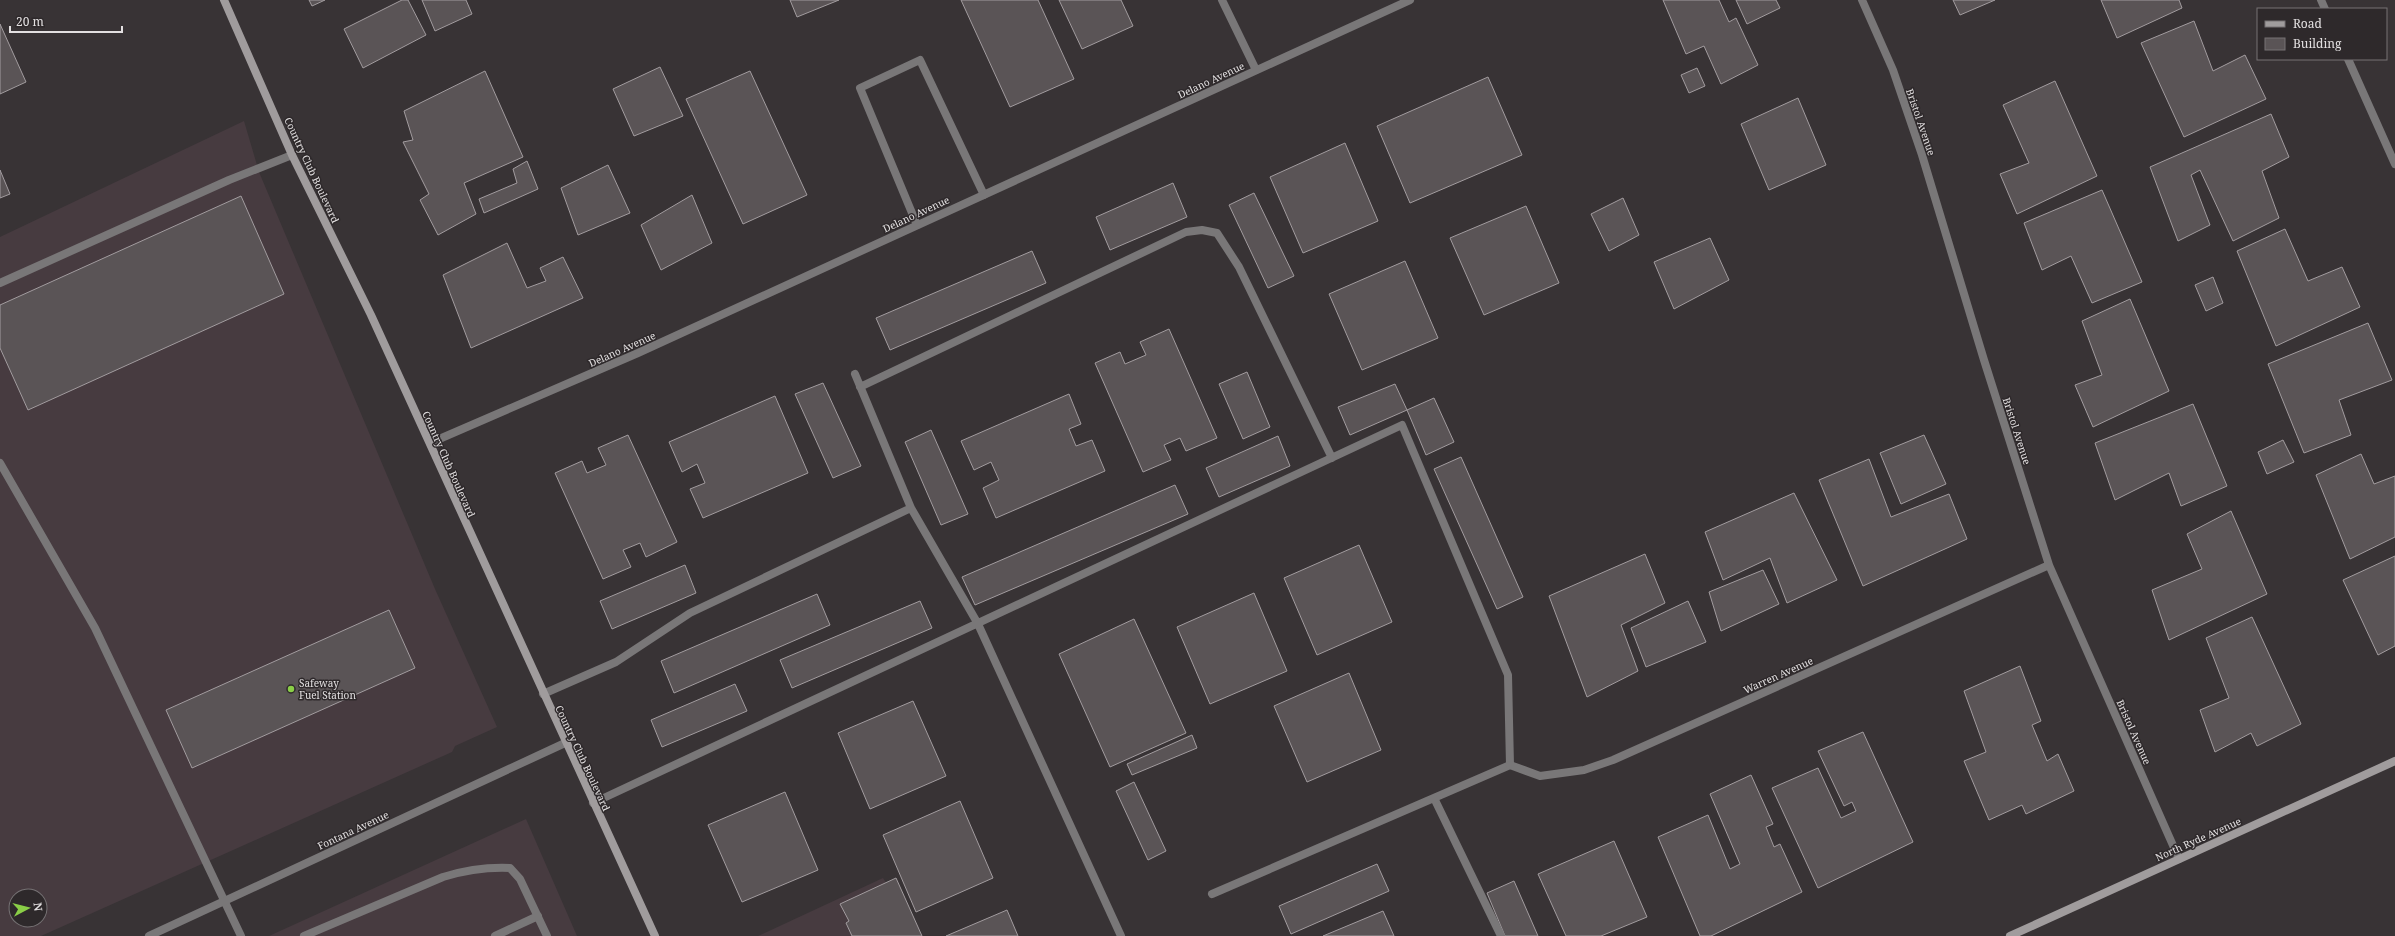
<svg xmlns="http://www.w3.org/2000/svg" width="2395" height="936" viewBox="0 0 2395 936" font-family="'Noto Serif',serif">
<rect width="100%" height="100%" fill="#383335"/>
<path fill="#473b40" fill-rule="evenodd" d="M244,121L259,172L435,589L497,727L455,746L452,752L41,936H0V237ZM16,896H40V920H16Z
M526,819L577,936H269Z
M883,878L920,936H758Z"/>
<path fill="#5a5456" stroke="#a29c9f" d="M309,0H325L312,6Z
M402,0H408L426,35L363,68L344,29Z
M422,0H466L472,14L435,31Z
M790,0H839L797,17Z
M961,0H1038L1074,79L1010,107Z
M1059,0H1121L1133,26L1082,49Z
M1663,0H1719L1729,22L1736,18L1758,65L1721,84L1704,46L1686,54Z
M1736,0H1776L1780,8L1747,24Z
M1953,0H1995L1960,15Z
M2101,0H2179L2182,8L2117,38Z
M2194,21L2213,71L2245,55L2266,99L2184,137L2141,43Z
M0,24L26,82L0,94Z
M660,67L683,116L634,136L613,89Z
M1697,68L1705,86L1689,93L1681,75Z
M485,71L523,157L464,183L476,214L438,235L420,200L429,194L403,142L413,140L404,111Z
M750,71L807,195L743,224L686,99Z
M1488,77L1522,155L1410,203L1377,126Z
M2055,81L2097,176L2017,214L2000,174L2029,163L2003,105Z
M1798,98L1826,165L1769,190L1741,124Z
M2271,114L2289,157L2262,171L2279,218L2233,241L2200,170L2191,175L2210,225L2178,241L2150,167Z
M1345,143L1378,221L1303,253L1270,177Z
M527,161L538,189L484,213L479,199L517,183L513,169Z
M608,165L630,213L578,235L561,188Z
M0,170L10,194L0,198Z
M1173,183L1187,217L1110,250L1096,217Z
M2102,190L2142,282L2092,303L2071,256L2042,270L2024,223Z
M1254,193L1294,276L1268,288L1229,205Z
M692,195L712,243L661,270L641,225Z
M241,196L284,294L28,410L0,348V305Z
M1623,198L1639,235L1609,251L1591,214Z
M1526,206L1559,283L1484,315L1450,238Z
M2285,229L2308,281L2342,267L2360,307L2276,346L2237,251Z
M1710,238L1729,280L1674,309L1654,262Z
M507,243L527,288L546,281L540,268L563,257L583,298L471,348L443,275Z
M1032,251L1046,283L890,350L876,318Z
M1405,261L1438,338L1362,370L1329,294Z
M2213,277L2223,303L2206,311L2195,285Z
M2130,299L2169,391L2093,427L2075,385L2102,375L2082,321Z
M2368,323L2392,380L2339,400L2351,435L2304,453L2268,364Z
M1169,329L1217,438L1186,451L1180,438L1164,445L1171,460L1143,472L1095,363L1120,352L1125,364L1146,355L1140,342Z
M1247,372L1270,427L1243,439L1219,384Z
M823,383L861,466L833,478L795,394Z
M1395,384L1407,410L1350,435L1338,407Z
M1069,394L1081,424L1069,429L1076,446L1092,440L1105,471L996,518L983,488L999,480L991,462L974,470L961,441Z
M775,396L808,473L703,518L690,489L705,483L697,464L682,472L669,442Z
M1434,398L1454,442L1426,455L1407,410Z
M2193,404L2227,486L2181,506L2169,473L2115,500L2095,443Z
M931,430L968,514L941,525L905,442Z
M628,435L677,542L646,557L640,543L623,550L631,567L603,579L555,473L582,461L587,473L606,465L598,448Z
M1924,435L1946,484L1901,504L1880,453Z
M1278,436L1290,466L1219,497L1206,468Z
M2283,440L2294,462L2267,474L2258,452Z
M2361,454L2374,484L2395,476V537L2350,559L2316,475Z
M1461,457L1523,597L1497,609L1434,469Z
M1869,459L1891,517L1949,494L1967,539L1863,586L1819,480Z
M1175,485L1188,514L975,605L962,577Z
M1794,493L1837,580L1787,603L1770,558L1723,580L1705,532Z
M2231,511L2267,594L2169,640L2152,590L2202,569L2187,534Z
M1359,545L1392,622L1317,655L1284,578Z
M1645,554L1665,603L1621,625L1638,671L1587,697L1549,596Z
M2395,556V646L2378,655L2343,580Z
M685,565L696,593L612,629L600,601Z
M1763,570L1779,604L1721,631L1709,592Z
M1254,593L1287,671L1210,704L1177,627Z
M817,594L830,625L674,693L661,661Z
M920,601L932,628L792,688L780,660Z
M1688,601L1706,642L1646,667L1631,628Z
M389,610L415,668L192,768L166,710Z
M2252,617L2301,724L2257,746L2251,733L2215,752L2200,710L2229,698L2206,638Z
M1134,619L1186,733L1110,767L1059,654Z
M2020,666L2041,721L2032,725L2047,761L2058,754L2074,791L2026,814L2022,805L1989,820L1964,761L1986,752L1964,691Z
M1349,673L1381,750L1307,782L1274,706Z
M735,684L747,711L662,747L651,720Z
M913,701L946,776L870,809L838,733Z
M1863,732L1913,842L1818,888L1772,788L1818,768L1841,818L1856,811L1852,802L1844,806L1818,751Z
M1192,735L1197,748L1132,775L1127,764Z
M1751,775L1773,824L1766,827L1774,847L1780,844L1802,892L1711,936H1700L1658,837L1708,815L1730,869L1740,864L1710,794Z
M1134,782L1166,851L1148,860L1116,791Z
M785,792L818,870L742,902L708,825Z
M960,801L993,878L916,912L883,835Z
M1614,841L1647,917L1601,936H1566L1538,874Z
M1377,864L1389,891L1291,934L1279,906Z
M896,878L922,936H852L846,923L849,921L840,904Z
M1514,881L1538,936H1505L1487,893Z
M1007,910L1018,936H946Z
M1383,911L1394,936H1323Z"/>
<g fill="none" stroke-linecap="round" stroke-linejoin="round">
<path stroke="#797778" stroke-width="8" d="M1222,0L1256,70
M917,225L860,88L920,60L984,195
M0,283L229,180L292,155
M860,387L1186,232L1202,230L1217,233L1239,267L1332,458
M0,463L95,628L241,936
M911,508L978,624L1121,936
M543,694L616,662L690,613L911,508L855,374
M1434,798L1501,936
M593,803L1402,425L1508,675L1510,765L1212,894
M304,936L443,877C466,870 487,867 510,868L520,879L547,936
M495,936L538,916"/>
<path stroke="#797778" stroke-width="8" d="M1862,0L1893,70L1922,155L1984,360L2049,565L2179,859
M2321,0L2325,9
M2348,59L2395,164
M430,443L638,353L1410,0
M1510,765L1540,776L1584,770L1613,760L2049,565
M149,936L565,743"/>
<path stroke="#a09c9d" stroke-width="8" d="M224,0L292,155L371,315L655,936
M2010,936L2395,761"/>
</g>
<circle fill="#8ace47" stroke="#2e292b" stroke-width="1.5" cx="291" cy="689" r="4"/>
<g text-anchor="middle" stroke-width="3" stroke-linejoin="round" paint-order="stroke">
<g font-size="10" fill="#e3e0e1" stroke="#2e292b">
<text transform="translate(1211 80) rotate(-25)" y="4">Delano Avenue</text>
<text transform="translate(1921 122) rotate(71)" y="4">Bristol Avenue</text>
<text transform="translate(312 170) rotate(65)" y="4">Country Club Boulevard</text>
<text transform="translate(916 214) rotate(-25)" y="4">Delano Avenue</text>
<text transform="translate(622 349) rotate(-24)" y="4">Delano Avenue</text>
<text transform="translate(2017 431) rotate(72)" y="4">Bristol Avenue</text>
<text transform="translate(449 464) rotate(66)" y="4">Country Club Boulevard</text>
<text transform="translate(1778 675) rotate(-24)" y="4">Warren Avenue</text>
<text transform="translate(2134 732) rotate(66)" y="4">Bristol Avenue</text>
<text transform="translate(583 758) rotate(65)" y="4">Country Club Boulevard</text>
<text transform="translate(353 830) rotate(-25)" y="4">Fontana Avenue</text>
<text transform="translate(2198 839) rotate(-24)" y="4">North Ryde Avenue</text>
</g>
<g font-size="10" fill="#e3e0e1" stroke="#2e292b" text-anchor="start">
<text x="299" y="687">Safeway<tspan x="299" dy="12">Fuel Station</tspan></text>
</g>
</g>
<rect x="2257" y="8" width="130" height="52" fill="#2e292b" stroke="#767274"/>
<rect x="2265" y="21" width="20" height="6" fill="#a09c9d" stroke="#767274"/>
<text x="2293" y="28" font-size="12" fill="#e3e0e1">Road</text>
<rect x="2265" y="38" width="20" height="12" fill="#5a5456" stroke="#767274"/>
<text x="2293" y="48" font-size="12" fill="#e3e0e1">Building</text>
<g transform="translate(28 908) rotate(83)"><circle r="19" fill="#2e292b" stroke="#767274"/>
<path d="M0-3L7 15L0 10L-7 15Z" fill="#8ace47"/>
<text y="-6" font-size="11" font-weight="bold" text-anchor="middle" fill="#e3e0e1">N</text>
</g>
<path d="M10 26v6h112v-6" fill="none" stroke="#e3e0e1" stroke-width="2"/>
<text x="16" y="26" font-size="12" fill="#e3e0e1" stroke="#2e292b" stroke-width="3" paint-order="stroke">20 m</text>
</svg>
